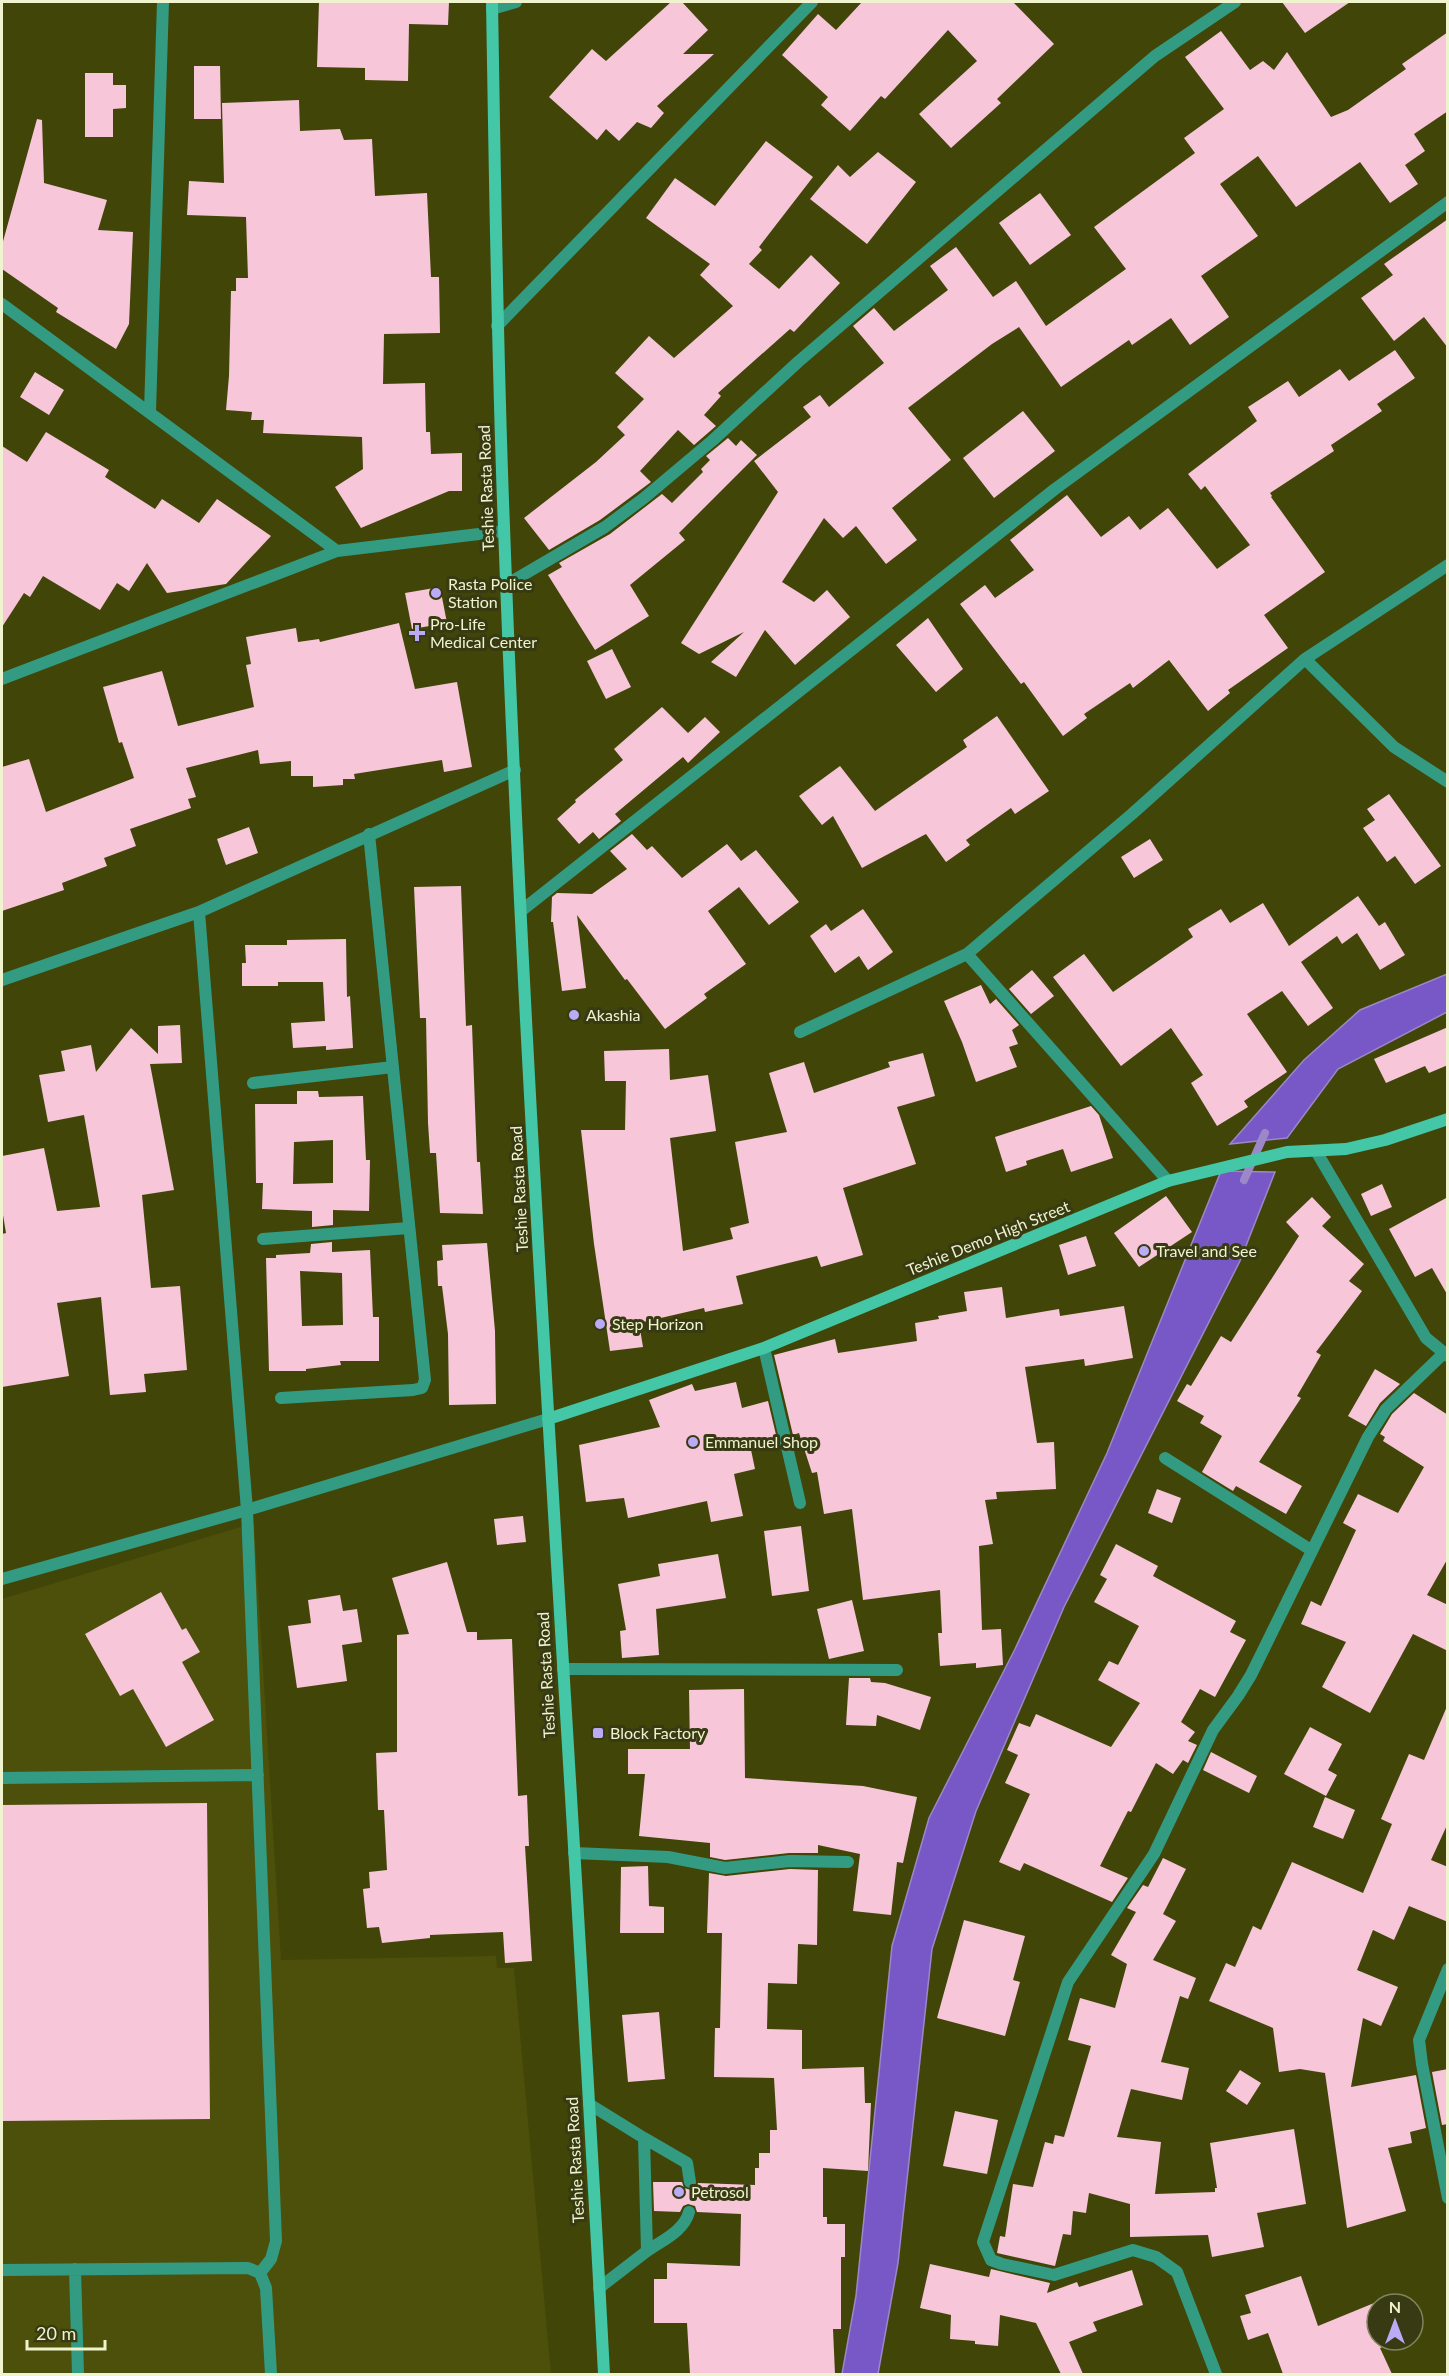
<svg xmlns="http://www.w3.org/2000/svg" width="1449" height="2376" viewBox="0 0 1449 2376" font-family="Lato,sans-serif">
<rect width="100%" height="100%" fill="#414608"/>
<path fill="#4c500a" d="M254,1523L281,1960L496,1956L497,1968H514L551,2374H2V1599Z"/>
<path fill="#7858c7" stroke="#9c87c9" stroke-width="1.5" d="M1447,974V1012L1338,1069L1287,1138L1230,1144L1304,1060L1360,1010Z
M1221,1171L1275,1172L1240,1261L1064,1607L976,1811L932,1949L898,2263L878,2374H842L856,2296L892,1946L929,1818L1015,1649L1107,1453Z"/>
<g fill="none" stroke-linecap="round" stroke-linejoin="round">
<path stroke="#9c87c9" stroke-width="8" d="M1244,1180L1265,1133"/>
</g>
<path fill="#f7c6d9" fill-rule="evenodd" d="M319,2H449L448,25L409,24L408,81L365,80V68L317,67Z
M671,2H682L708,30L683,54H714L657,106L664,113L651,128L637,122L619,141L606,129L597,140L549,97L592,49L606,61Z
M862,2H1013L1054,44L997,99L1001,103L951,148L919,114L977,61L948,30L885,99L881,96L850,131L821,105L828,97L782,55L818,14L836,30Z
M1282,2H1350L1305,33Z
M1221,31L1250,70L1263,61L1274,70L1287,52L1331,117L1348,110L1406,69L1402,64L1448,32V111L1414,134L1425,151L1405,165L1418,184L1390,203L1360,162L1296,207L1258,156L1220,184L1258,236L1201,276L1229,317L1190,345L1171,318L1132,345L1129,340L1061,387L1019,327L992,344L908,408L951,460L892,508L917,540L886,564L856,526L843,538L824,518L782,582L814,602L827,590L850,617L795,665L765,630L736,677L711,662L744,632L699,654L681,643L778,492L754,461L811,417L803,407L820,395L829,407L884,363L853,326L874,308L894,331L948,290L930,266L956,247L993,297L1016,281L1046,326L1126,269L1094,227L1195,153L1184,138L1224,109L1185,57Z
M194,66H220L221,119H194Z
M85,73H113V85H126V108L113,109V137H85Z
M299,100L300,131L340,129L344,140L372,139L375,196L427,193L431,277H439L440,333L384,334L383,384L425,383L426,432H430L431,454L462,453V491H449L361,528L335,487L363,469L362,437L263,433L264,420H251L252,412L226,410L229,376L231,291H236V278H248L246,217L187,215L189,181L224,183L222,103Z
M37,119L42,120L44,183L107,200L98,230L133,232L129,324L116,349L56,312L58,308L2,269V245Z
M766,141L813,177L759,247L762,250L749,264L779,289L811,255L840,283L794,332L790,329L718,393L721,396L704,415L716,426L694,445L678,430L640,471L651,482L600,520L549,550L524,518L596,462L625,435L617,427L644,399L615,373L649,336L674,358L733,306L700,275L710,264L646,218L675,178L715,206Z
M878,152L916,182L867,244L810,199L838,165L850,177Z
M1040,193L1071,235L1030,265L999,223Z
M1448,219V348L1424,317L1394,341L1361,298L1393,275L1384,264Z
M1395,350L1415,378L1377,404L1382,411L1331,445L1334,451L1270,493L1272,496L1271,497L1325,572L1264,615L1288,648L1228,690L1230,693L1208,711L1169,660L1133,688L1130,683L1084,714L1087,718L1063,736L1024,682L1021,684L960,604L985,585L995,598L1034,570L1010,540L1067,495L1101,537L1129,516L1140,530L1168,508L1217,569L1250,545L1205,486L1201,490L1188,474L1257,421L1248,407L1288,381L1299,397L1340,369L1349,381Z
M35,372L64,390L49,415L20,397Z
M1023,411L1055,451L994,498L963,458Z
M46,432L109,470L105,477L155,509L162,499L199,523L217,499L271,536L226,584L167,593L147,563L129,591L117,583L100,610L43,576L30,597L24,593L2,627V446L27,462Z
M728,438L736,446L741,440L757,455L679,533L685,540L630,585L649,616L595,650L548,575L562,567L559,563L610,534L662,494L672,503L703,472L701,469L710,460L706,456Z
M440,587L447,623L412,629L405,593Z
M928,618L963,669L936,692L896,645Z
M399,623L415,689L457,682L472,767L444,772L442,760L354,774L355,779H343V785L313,787V776H291V761L260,764L258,750L186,768L196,797L188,799L191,808L130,829L136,846L104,858L107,866L62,883L64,890L2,911V767L29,759L46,812L134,778L122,742L119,743L103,687L162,671L178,726L254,707L246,665L251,664L246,637L296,628L298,642L319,639L320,642Z
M612,649L631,687L606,699L587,661Z
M662,707L688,733L705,717L720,732L688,763L683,757L615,814L621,821L599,839L593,832L579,844L557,819L576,802L575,800L623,760L614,749Z
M997,716L1049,791L1015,814L1011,808L966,840L970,845L946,862L926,834L862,868L833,816L822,825L799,796L840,766L875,811L967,747L963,740Z
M1389,794L1441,866L1415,884L1395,856L1387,862L1363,828L1375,820L1367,809Z
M249,827L258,853L226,865L217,839Z
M632,834L647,850L652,846L682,878L727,844L741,861L756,850L799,902L769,925L739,887L708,911L746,964L704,994L707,998L665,1029L627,979L625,980L577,915L586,988L562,991L553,922H551L552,897L557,893L592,894L627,869L610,851Z
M1150,839L1163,860L1134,878L1121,857Z
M461,886L466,1026L472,1025L477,1162H480L483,1214L440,1213L436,1153H430L428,1123L426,1018H420L414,887Z
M1358,896L1379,926L1385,922L1405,955L1380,970L1357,933L1342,944L1337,936L1301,962L1333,1008L1308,1026L1282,991L1247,1014L1287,1072L1244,1101L1248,1107L1217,1126L1191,1083L1203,1075L1171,1028L1121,1066L1053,977L1084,954L1113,992L1193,937L1188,929L1221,909L1230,923L1263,903L1289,946Z
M863,909L893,952L868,970L859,956L835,973L810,936L826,924L831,931Z
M346,939L347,997L350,996L353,1048L326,1050V1046L293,1048L291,1023L325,1021L323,982H278V986H242V963H246L245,945H287V940Z
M1032,970L1054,996L1031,1014L1009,989Z
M981,985L990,1004L996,999L1019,1025L1012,1030L1018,1044L1009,1047L1017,1067L976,1082L962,1042L944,1001Z
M180,1025L182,1063L150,1064L174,1190L142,1195L151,1288L180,1286L187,1370L144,1374L146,1392L110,1395L101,1297L57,1303L69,1376L2,1387V1234L6,1233L2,1209V1156L44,1148L57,1211L100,1207L84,1115L48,1122L39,1075L65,1071L61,1051L91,1045L96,1072L131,1028L158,1054V1026Z
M1448,1027V1065L1429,1073L1425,1066L1386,1083L1374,1059Z
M669,1049L670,1080L708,1075L716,1131L670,1138L683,1251L733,1239L730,1228L749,1223L735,1142L787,1132L769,1073L804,1062L814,1093L890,1067L888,1062L923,1053L935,1096L897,1107L916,1164L843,1188L863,1255L821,1267L817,1256L736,1276L743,1304L705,1312L704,1308L639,1323L643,1347L610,1351L594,1244L581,1130H625L626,1081H605L604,1051Z
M297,1091H318L319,1097L363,1096L366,1160H370L369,1211L333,1210V1225L312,1227V1211L262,1209L263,1183H256L255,1104H297ZM333,1140V1183L293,1184L294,1142Z
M1091,1106L1099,1115L1113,1158L1071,1172L1063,1149L1026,1161L1027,1165L1006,1172L995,1137Z
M1382,1184L1392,1207L1371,1216L1361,1194Z
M1166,1196L1192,1232L1139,1267L1114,1233Z
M1312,1197L1331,1217L1322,1226L1364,1264L1349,1281L1362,1291L1316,1352L1321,1355L1297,1396L1301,1398L1259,1462L1302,1486L1286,1514L1236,1486L1233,1491L1202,1472L1222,1436L1200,1423L1204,1416L1177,1401L1187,1384L1191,1386L1221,1336L1231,1342L1299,1236L1286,1222Z
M1448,1197V1296L1432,1268L1415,1277L1389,1229Z
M1086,1236L1096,1266L1068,1275L1059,1245Z
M332,1242V1252L370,1250L373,1317H379V1361H340L341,1365L306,1369V1371H269L266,1258H276V1255L310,1253L311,1244ZM300,1271L342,1273L343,1325L302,1326Z
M487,1243L495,1331L496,1404L449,1405L448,1334L442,1286H438L437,1261L443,1260L442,1245Z
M1002,1287L1006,1318L1059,1309L1060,1316L1124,1306L1133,1358L1085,1366L1084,1359L1025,1367L1037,1443L1054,1442L1056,1489L996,1492L997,1499L985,1500L993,1544L979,1546L982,1630L1001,1629L1003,1665L976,1668V1663L940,1666L938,1633H942L940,1590L863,1600L852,1509L824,1514L817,1472L812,1473L799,1433L793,1435L774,1355L835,1339L838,1353L917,1341L915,1323L939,1319L938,1316L967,1311L964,1292Z
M1375,1369L1400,1384L1380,1403L1366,1426L1348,1416Z
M736,1382L742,1408L768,1401L777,1439L750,1445L755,1469L734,1474L743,1516L711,1522L707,1501L628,1518L624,1498L586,1502L579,1445L660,1427L649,1400L692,1384L695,1391Z
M1414,1393L1448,1415V1558L1427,1595L1448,1605V1651L1413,1634L1370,1713L1322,1687L1346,1642L1301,1624L1311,1601L1321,1606L1356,1530L1343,1523L1358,1494L1398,1513L1424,1467L1383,1441L1385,1437L1380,1434L1392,1414Z
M1157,1489L1181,1498L1172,1523L1148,1513Z
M523,1516L526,1542L497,1545L494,1519Z
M801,1526L809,1591L772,1596L764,1531Z
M1116,1544L1158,1566L1153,1576L1236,1621L1230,1632L1246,1640L1215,1697L1200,1689L1181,1722L1195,1732L1188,1741L1197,1745L1188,1763L1183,1760L1173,1774L1156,1763L1131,1812L1128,1811L1100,1866L1128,1878L1112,1902L1024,1863L1020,1871L999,1862L1030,1794L1005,1783L1018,1755L1007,1750L1019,1723L1030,1727L1036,1714L1111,1747L1140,1703L1098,1680L1109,1661L1118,1665L1139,1626L1094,1602L1107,1579L1100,1575Z
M718,1554L726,1598L656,1609L659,1655L622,1658L620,1631L626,1630L618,1584L660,1576L658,1564Z
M447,1562L467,1632H477V1640L512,1639L518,1796L527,1795L529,1846H525L532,1961L505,1963L503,1932L430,1935V1938L382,1943L379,1927L367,1928L363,1889L370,1888L369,1872L387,1870L384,1810H378L376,1753L397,1752V1635L409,1634L392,1578Z
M161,1592L182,1630L186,1628L200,1652L182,1662L214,1720L166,1747L133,1689L120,1696L85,1634Z
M340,1595L343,1611L357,1609L362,1642L342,1645L347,1681L297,1688L288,1626L311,1623L308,1600Z
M852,1600L864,1651L829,1659L817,1609Z
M849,1678H870L871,1682L885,1683L931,1697L920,1730L877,1715L876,1726L846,1725Z
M744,1689L745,1778L863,1786L917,1797L903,1863L897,1862L891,1915L853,1911L860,1854L818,1845V1853H789L725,1860L710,1857V1843L639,1836L645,1774H628V1749H690L689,1690Z
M1448,1704V1823L1431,1860L1448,1867V1922L1409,1906L1394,1940L1373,1930L1357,1970L1398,1987L1381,2026L1363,2018L1351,2087L1416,2075L1426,2128L1410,2132L1412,2143L1388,2148L1406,2211L1347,2228L1325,2073L1300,2069L1279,2072L1273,2028L1209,2001L1226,1963L1235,1967L1253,1926L1261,1930L1292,1862L1363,1893L1392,1824L1381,1819L1409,1754L1424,1760Z
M1310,1727L1342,1744L1328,1770L1337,1775L1326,1796L1284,1774Z
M1211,1752L1257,1776L1249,1793L1203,1770Z
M1325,1797L1355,1810L1343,1839L1313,1827Z
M207,1803L210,2119L2,2121V1805Z
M1163,1858L1186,1869L1163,1914L1176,1921L1153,1960L1196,1978L1188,1999L1180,1996L1161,2062L1189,2068L1182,2100L1131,2089L1117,2137L1161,2142L1155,2194L1215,2192V2188H1217L1210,2143L1294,2129L1306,2204L1257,2213L1264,2247L1212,2257L1208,2235L1130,2237V2204L1089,2193L1086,2213L1073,2211L1071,2235L1063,2234L1055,2266L997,2253L1000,2236L1005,2237L1013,2184L1033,2187L1045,2142L1053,2144L1055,2135L1064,2137L1091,2046L1068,2040L1080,1998L1115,2008L1127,1964L1111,1955L1136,1912L1127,1908L1143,1885L1148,1887Z
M648,1866L649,1906L664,1907V1933H620L621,1867Z
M790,1869L818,1870L817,1945L798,1944L797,1984L768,1983L767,2029L802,2030V2069L864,2067L865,2103H871L868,2171L823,2168V2217H827V2224H845V2257H841V2329H833L835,2374H690L687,2323H654V2279H667V2263L740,2266L741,2214L697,2212L695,2206L688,2204L683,2206L680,2212L654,2211L653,2182H682L684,2188L691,2190L696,2188L698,2183L755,2185V2168H759V2153H770V2130H777L774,2078L714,2077L715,2028H720L722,1933H707L709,1873L726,1876Z
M964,1920L1025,1936L1013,1980L1020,1982L1005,2036L937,2018Z
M659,2012L665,2079L628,2082L622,2015Z
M1448,2069V2124L1442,2125L1432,2072Z
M1240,2070L1261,2083L1247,2105L1226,2091Z
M955,2111L998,2120L987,2174L943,2166Z
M930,2264L989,2277L991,2269L1050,2283L1047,2293L1077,2282L1079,2287L1132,2270L1143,2305L1093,2322L1097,2331L1069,2342L1083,2374H1061L1036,2323L1000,2315L998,2346L975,2344V2341L950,2339L951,2315L920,2308Z
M1301,2276L1318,2326L1379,2301L1380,2304H1377V2340L1396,2341L1380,2348L1392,2374H1283L1268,2333L1248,2340L1240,2316L1251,2313L1245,2295Z"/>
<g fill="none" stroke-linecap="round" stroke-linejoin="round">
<path stroke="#339b82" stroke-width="12" d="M492,9L516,2
M247,1510L276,2241L271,2259L260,2273
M2,1778L258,1775
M589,2104L644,2138L647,2251L599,2288
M644,2138L687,2163L690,2182
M647,2251C663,2240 684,2231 689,2212
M75,2269L78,2374
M2,2270L248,2268L260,2273L266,2288L271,2374"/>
<path stroke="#339b82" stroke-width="12" d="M2,304L337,551
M497,326L812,2
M150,411L163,2
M506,578L509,583L605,527L644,498L713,440L798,362L1155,56L1235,2
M1305,659L1394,747L1448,782
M2,679L337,551L504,531
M521,911L1055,489L1448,202
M199,912L247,1510
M967,954L1168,1181
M2,980L199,912L515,770
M800,1032L967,954L1132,814L1305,659L1448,565
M253,1083L393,1067
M1316,1151L1426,1338L1448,1356
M263,1239L409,1228
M764,1348L800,1503
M281,1398L413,1390L422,1388L425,1380L369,834
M1165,1458L1311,1550
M2,1579L247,1510L548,1419
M563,1669L897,1670
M574,1853L668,1857L725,1868L790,1861L848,1862
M1448,1969L1419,2040L1422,2064L1448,2198
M1216,2374L1177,2272L1156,2257L1133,2250L1054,2275L1002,2264L991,2260L983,2242L1068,1982L1154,1854L1213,1730L1238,1696L1251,1675L1368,1437L1386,1409L1444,1353"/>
<path stroke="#43c7a7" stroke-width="12" d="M492,2C495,177 497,352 504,527C526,1143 572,1759 604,2374
M548,1419L764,1348L1168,1181L1287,1152L1346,1149L1385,1140L1448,1119"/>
</g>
<g fill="#bbaaf6" stroke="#373a12" stroke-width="2">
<circle cx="436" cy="593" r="6"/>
<path d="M414 624h6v6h6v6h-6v6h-6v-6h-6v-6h6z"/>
<circle cx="574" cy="1015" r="6"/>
<circle cx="1144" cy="1251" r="6"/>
<circle cx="600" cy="1324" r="6"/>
<circle cx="693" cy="1442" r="6"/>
<rect x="592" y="1727" width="12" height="12" rx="3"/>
<circle cx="679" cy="2192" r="6"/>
</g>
<g text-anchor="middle" stroke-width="6" stroke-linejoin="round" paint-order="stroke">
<g font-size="16" fill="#eff4ce" stroke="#373a12">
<text transform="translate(486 488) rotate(-92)" y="6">Teshie Rasta Road</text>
<text transform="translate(519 1189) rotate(-93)" y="6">Teshie Rasta Road</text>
<text transform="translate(988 1238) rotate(-22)" y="6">Teshie Demo High Street</text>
<text transform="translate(546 1675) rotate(-93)" y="6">Teshie Rasta Road</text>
<text transform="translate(575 2160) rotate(-93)" y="6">Teshie Rasta Road</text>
</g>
<g font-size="16" fill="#eff4ce" stroke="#373a12" text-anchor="start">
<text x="448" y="590">Rasta Police<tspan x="448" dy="18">Station</tspan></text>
<text x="430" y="630">Pro-Life<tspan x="430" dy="18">Medical Center</tspan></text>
<text x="586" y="1021">Akashia</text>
<text x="1156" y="1257">Travel and See</text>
<text x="612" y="1330">Step Horizon</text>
<text x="705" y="1448">Emmanuel Shop</text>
<text x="610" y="1739">Block Factory</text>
<text x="691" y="2198">Petrosol</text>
</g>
</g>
<rect width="1449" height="2376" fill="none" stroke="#eff4ce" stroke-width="6"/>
<g transform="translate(1395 2322)"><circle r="28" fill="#373a12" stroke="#81845d" stroke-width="1.5"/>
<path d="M0-4.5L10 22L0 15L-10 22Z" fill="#bbaaf6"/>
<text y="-9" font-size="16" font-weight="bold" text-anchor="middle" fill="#eff4ce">N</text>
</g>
<path d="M27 2340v9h78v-9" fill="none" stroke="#eff4ce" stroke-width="3"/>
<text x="36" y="2340" font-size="18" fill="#eff4ce" stroke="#373a12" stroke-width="4.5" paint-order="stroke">20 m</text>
</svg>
